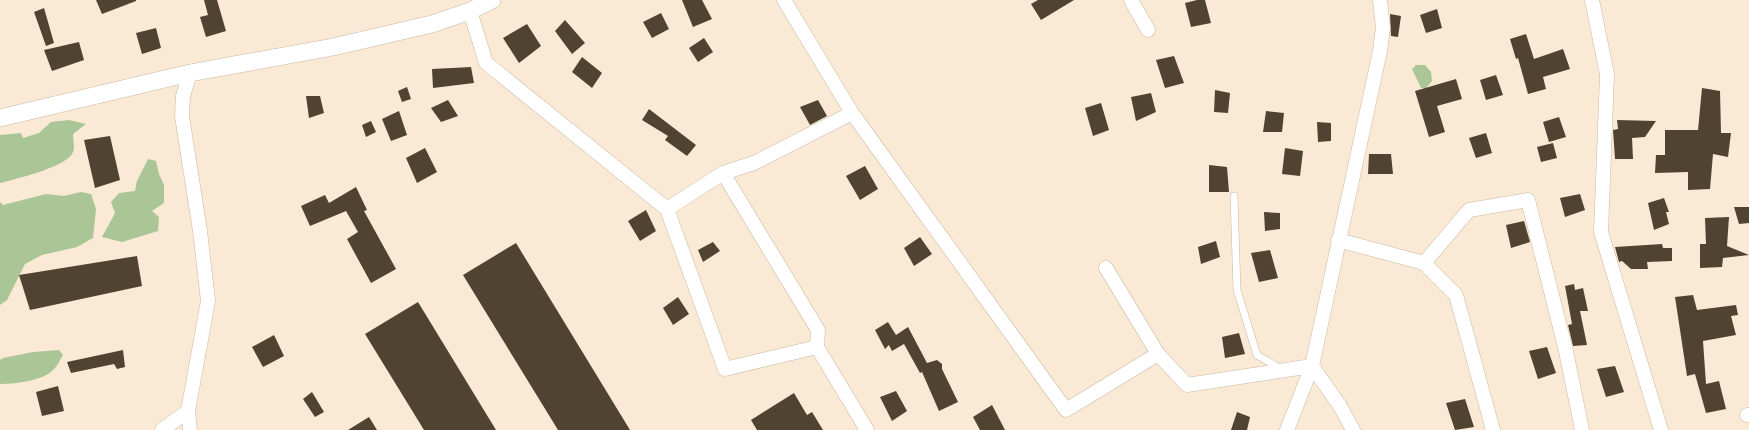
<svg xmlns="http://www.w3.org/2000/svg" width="1749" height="430" viewBox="0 0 1749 430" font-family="'Golos Text',sans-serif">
<rect width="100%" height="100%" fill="#fae9d4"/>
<path fill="#abc696" d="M1416,65H1425L1431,72L1432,81L1426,88H1421L1412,69Z
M69,120L86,124L73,134C73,139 75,148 73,152C68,167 15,179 0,183V135L21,133L23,138L39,133L51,122Z
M148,159L156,161L159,174L164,185V203L152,211L159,217L158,231L122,242L102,237L115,213L111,202L119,193L135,191L137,181Z
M81,192L91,194L96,209L93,238L77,247L42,255L25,264L7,300L0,305V202L3,205L46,194L64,196Z
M59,350L63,355C60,360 57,367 52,371C41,381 14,384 0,384V360L3,358L33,352Z"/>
<path fill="#504331" d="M96,0H136V1L102,14Z
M204,0H217L226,31L206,37L200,17L208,15Z
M682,0H702L712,19L693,27Z
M1038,0H1074L1041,20L1031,4Z
M1197,0H1205L1211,23L1191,27L1185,3Z
M44,8L54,43L46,46L34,12Z
M1437,9L1442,28L1426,33L1420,15Z
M661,13L669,29L652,38L643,22Z
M1390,14L1401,16L1398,37L1391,36Z
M565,20L585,43L572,54L555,31Z
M527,24L541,46L519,63L503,38Z
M156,28L161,48L142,54L136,33Z
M1526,34L1534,59L1563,49L1570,69L1543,77L1546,89L1528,94L1518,58L1516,59L1510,39Z
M704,38L713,52L698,62L689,48Z
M79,42L84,60L52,71L44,50Z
M1174,56L1184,83L1165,88L1156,60Z
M582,57L602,73L592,88L572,72Z
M471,67L474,83L433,88L432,69Z
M1496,75L1503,95L1486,100L1480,80Z
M1456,79L1462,99L1437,106L1445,132L1429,137L1415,91Z
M407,87L411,99L402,102L398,91Z
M1702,88L1720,91L1721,133H1731L1728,157L1713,154L1710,189L1688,190V172L1655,173L1656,155H1665V130H1698Z
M1215,90L1230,93L1228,113L1214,112Z
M1151,93L1156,112L1136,121L1131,97Z
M306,96H320L324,113L309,118Z
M448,100L458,116L441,122L431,108Z
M818,100L827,116L810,125L800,107Z
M1101,103L1109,130L1093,136L1085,108Z
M649,109L696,145L687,156L665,140L668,136L642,120Z
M399,111L407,135L391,141L382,119Z
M1266,111L1284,113L1282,132H1263Z
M1559,117L1566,137L1549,142L1543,122Z
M1617,120L1656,121L1645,137L1632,138L1633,159H1615L1613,130L1618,129Z
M371,121L376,132L366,137L362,125Z
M1317,122L1331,123V141L1318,142Z
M1486,133L1492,153L1476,158L1469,138Z
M110,136L120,180L95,188L84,140Z
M1553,143L1557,158L1541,162L1537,147Z
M425,148L437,172L417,183L406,158Z
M1285,148L1303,151L1300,176L1282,174Z
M1369,154H1391L1393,174H1368Z
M1209,165L1227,167L1229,192H1209Z
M865,166L878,189L860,200L846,176Z
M356,187L367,210L364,211L396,269L371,283L347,239L358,232L346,211L310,226L301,206L325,195L329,203Z
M1580,194L1585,210L1565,217L1560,198Z
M1664,198L1669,212H1666L1669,224L1654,230L1648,203Z
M1734,207H1749V223L1739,224Z
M646,210L656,231L640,241L628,221Z
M1264,212L1280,213V229L1265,231Z
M1729,217L1727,246L1749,255L1723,258L1722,267L1700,268V244H1706L1705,218Z
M1524,221L1530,242L1511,248L1506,225Z
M920,237L932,254L914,266L904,248Z
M1216,241L1220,257L1201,264L1198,247Z
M713,242L720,251L703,262L698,250Z
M516,243L630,430H558L463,275Z
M1662,244L1663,248H1672V261L1647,262L1648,269H1631L1622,261L1619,262L1615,247Z
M1270,250L1278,278L1259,282L1251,253Z
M137,256L142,286L30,310L19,275Z
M1574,284L1575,290L1583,288L1588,311H1580L1587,345L1573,346L1568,325L1572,324L1565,286Z
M1693,295L1697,310L1736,305L1738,315L1731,316L1736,335L1703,341L1706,384L1719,381L1726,409L1706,413L1695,374L1687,376L1675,297Z
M678,297L689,314L673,325L663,308Z
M418,302L496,430H424L365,334Z
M888,322L896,335L908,327L927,363L937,360L942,364V369L958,402L939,411L922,372L920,373L904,344L892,351L889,345L885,349L875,330Z
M1239,333L1245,354L1225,358L1222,337Z
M274,335L284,356L263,367L252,347Z
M1547,347L1556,373L1538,379L1529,351Z
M123,350L125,367L117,369L114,364L71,373L67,362Z
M1615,366L1624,392L1606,397L1597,369Z
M58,386L64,411L42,416L36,392Z
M896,391L907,411L892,421L880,397Z
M312,392L324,412L315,417L303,399Z
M794,393L807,415L812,412L823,430H757L751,420Z
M1465,399L1474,427L1455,430L1446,403Z
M992,405L1005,430H980L973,417Z
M1237,412L1250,417L1247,430H1231Z
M369,417L377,430H348Z"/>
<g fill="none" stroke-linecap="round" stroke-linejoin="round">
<g stroke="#c9b9a4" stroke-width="8">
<path id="service" d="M1234,196L1237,290L1257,355L1281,369"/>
</g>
<g stroke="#c9b9a4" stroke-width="15">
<path id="minor" d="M784,0L852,113L1066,410L1158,354L1187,385L1312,366L1340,406L1353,430
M1131,0L1148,30
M1592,0L1607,74L1601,232L1661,430
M470,11L486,63L667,209L725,369L817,347
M723,173L818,330L817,347L867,430
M667,209L723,173L754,163L852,113
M1338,240L1424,263L1469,210L1528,200L1566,351L1582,430
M1424,263L1456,295L1493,430
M1106,268L1158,354
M1747,415H1749
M162,430L188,411
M190,430L188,411L208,301L200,231L182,116L183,96L190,73
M1287,430L1312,366L1380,51L1383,28L1380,0"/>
</g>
<g stroke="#c9b9a4" stroke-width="18">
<path id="tertiary" d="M0,118L190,73L333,47L432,24L470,11L492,0"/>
</g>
<use href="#service" stroke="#fff" stroke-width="7"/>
<use href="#minor" stroke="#fff" stroke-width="14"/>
<use href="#tertiary" stroke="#fff" stroke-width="17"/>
</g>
</svg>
